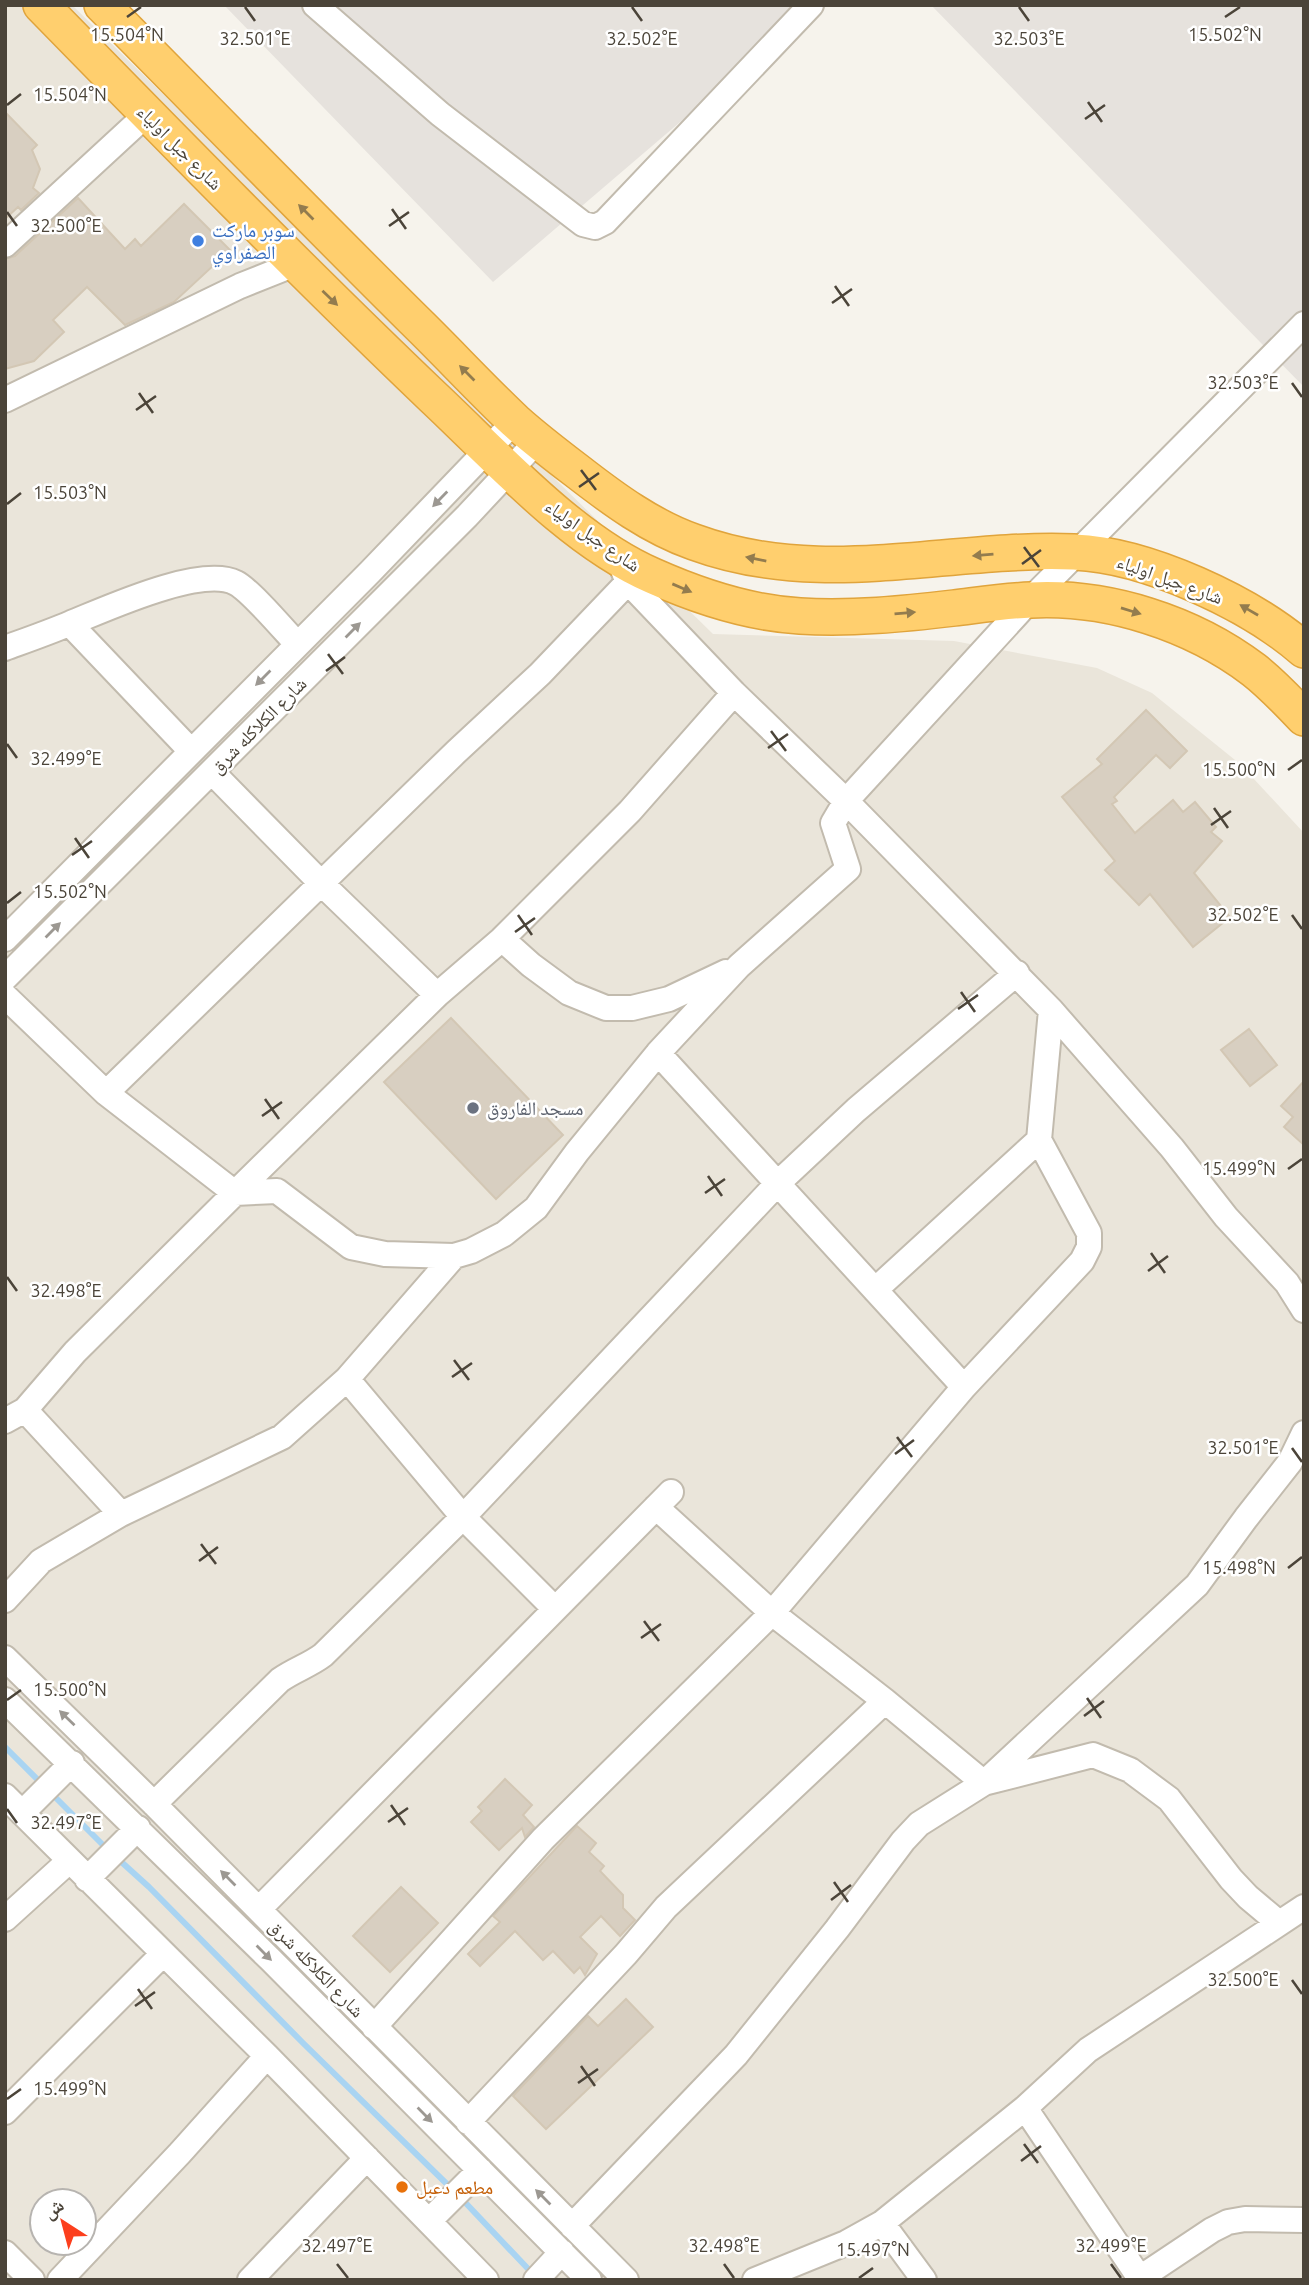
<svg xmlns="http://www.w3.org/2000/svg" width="1309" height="2285" viewBox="0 0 1309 2285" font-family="Ubuntu,'Noto Naskh Arabic',sans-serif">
<rect width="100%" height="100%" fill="#f6f3ec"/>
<path fill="#eae5da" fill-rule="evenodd" d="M5,5H72L713,634L954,641L1097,668L1152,693L1240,764L1304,833V2280H5ZM42,2201H84V2243H42Z"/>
<path fill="#e6e2dd" d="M224,5H817L493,282Z
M931,5H1304V387Z"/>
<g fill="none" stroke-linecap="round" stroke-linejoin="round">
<path stroke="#a9d4f2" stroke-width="6" d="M5,1747L42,1784
M50,1792L109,1851
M117,1858L149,1887L303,2043L453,2190
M460,2197L532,2273"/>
</g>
<path fill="#d8cfc1" stroke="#d3c7b4" stroke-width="2" d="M5,112L37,145L32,150L40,169L33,188L39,193L21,210L18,207L5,219Z
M78,198L125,249L135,239L141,246L184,204L230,250L174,302L125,325L87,287L53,320L64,332L34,361L5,369V259L15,256Z
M1146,710L1187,751L1170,768L1156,755L1114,797L1117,801L1112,804L1135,833L1173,800L1183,812L1195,802L1216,827L1211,832L1222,841L1194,873L1230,917L1193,947L1150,894L1139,905L1105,870L1115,861L1062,797L1102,764L1097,759Z
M451,1018L563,1135L496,1199L384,1082Z
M1249,1029L1277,1065L1250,1086L1221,1050Z
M1304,1081V1145L1284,1127L1293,1117L1281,1106Z
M505,1779L532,1805L523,1815L534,1827L525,1837L522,1828L499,1850L471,1822L482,1811L478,1807Z
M577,1826L596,1843L589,1852L604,1866L600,1871L623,1895V1908L635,1920L620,1936L601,1916L580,1937L597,1954L585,1975L580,1967L574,1973L553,1951L543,1960L515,1931L480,1966L468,1954L500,1922L493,1916Z
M401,1887L438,1923L390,1972L353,1936Z
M626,1999L653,2027L546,2129L513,2096L588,2016L598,2026Z"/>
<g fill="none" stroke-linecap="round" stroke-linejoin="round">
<g stroke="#c2bbae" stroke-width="28">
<path id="minor" d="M315,5L440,114L583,224L595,227L605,222L811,5
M5,245L147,114
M5,400L240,286L295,264
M618,558L628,582L734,693L846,801L1051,1010L1172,1148L1226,1217L1287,1283L1304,1310
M70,624L191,751
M5,648C27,640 50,632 71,623C106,609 201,565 236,583C250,590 284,630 297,644
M212,772L321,883L437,995
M5,939L370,572L515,421
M502,939L630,811L734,693
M5,978L467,516L538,440
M5,996L106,1093L235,1193L277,1191L351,1247L385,1254L454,1256L471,1251L504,1234L536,1208L577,1152L658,1053L739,966L848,869L833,823L846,801L1030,600L1304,324
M658,1053L964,1387
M106,1093L456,752L540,674L628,582
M875,1290L1039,1140L1051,1010
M347,1379L463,1517L555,1609
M25,1410L121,1514
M5,1421L25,1410L75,1352L235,1193L437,995L502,939L531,965L569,993L606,1008H632L669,999L726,972
M656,1507L772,1613L885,1701L984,1783L1093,1755L1130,1770L1169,1799L1231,1879L1248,1897L1279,1923
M5,1600L41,1561L121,1514L282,1437L347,1379L454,1256
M5,1658L154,1804L626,2280
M5,1700L271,1960L589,2280
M5,1796L267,2056L486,2280
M154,1804L280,1680C294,1670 310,1665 323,1655L463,1517L777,1184L856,1110L1017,973
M22,1813L72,1763
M87,1879L138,1828
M259,1909L671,1492
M5,1919L69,1861
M374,2027L543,1839L772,1613L964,1387L1082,1261L1089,1247V1233L1039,1140
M1025,2108L1141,2280
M5,2112L163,1954
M468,2122L626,1954L666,1907L885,1701
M429,2221L480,2170
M882,2223L924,2280
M572,2226L736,2055L837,1929L903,1841L919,1824L984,1783L1197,1585L1246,1518L1290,1462L1304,1433
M5,2253L32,2280
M60,2280L180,2153L267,2056
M250,2280L367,2158
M536,2280L562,2252
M755,2280L846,2243L882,2223L1025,2108L1088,2050L1304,1907
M1137,2280L1212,2230L1228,2222L1245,2219L1304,2220"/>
</g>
<g stroke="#e0a43c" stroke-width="38">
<path id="highway" d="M41,5C170,137 299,269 433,397C497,457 572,541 653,576C700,597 749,613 800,616C852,619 903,614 954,608C979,605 1005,601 1031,600C1108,596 1192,623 1254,670C1272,684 1288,701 1304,718
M102,5C206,110 308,215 413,319C447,352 480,388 515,421C535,439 556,455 577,471C613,499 651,527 694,542C822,589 944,547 1074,552C1147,555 1250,603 1304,650"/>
</g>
<use href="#minor" stroke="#fff" stroke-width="24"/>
<use href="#highway" stroke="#ffcf6e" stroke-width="35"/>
</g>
<defs><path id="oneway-solid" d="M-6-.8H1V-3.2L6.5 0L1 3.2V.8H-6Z" transform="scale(1.75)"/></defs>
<g fill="#937c4e">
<use href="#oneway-solid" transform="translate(306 212) rotate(-135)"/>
<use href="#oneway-solid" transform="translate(330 298) rotate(44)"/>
<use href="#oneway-solid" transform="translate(467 373) rotate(-135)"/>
<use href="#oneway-solid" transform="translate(983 555) rotate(175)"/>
<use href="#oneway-solid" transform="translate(756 559) rotate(-169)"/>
<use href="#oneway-solid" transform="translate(682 588) rotate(23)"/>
<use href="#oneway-solid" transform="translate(1249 610) rotate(-150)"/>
<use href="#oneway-solid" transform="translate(1131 611) rotate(17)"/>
<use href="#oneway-solid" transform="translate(905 613) rotate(-5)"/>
</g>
<g fill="#9c9892">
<use href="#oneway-solid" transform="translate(440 499) rotate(134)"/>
<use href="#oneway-solid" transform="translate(353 630) rotate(-45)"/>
<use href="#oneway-solid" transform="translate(263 678) rotate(135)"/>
<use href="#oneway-solid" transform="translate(53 930) rotate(-45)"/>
<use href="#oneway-solid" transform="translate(67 1718) rotate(-136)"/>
<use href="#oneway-solid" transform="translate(228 1878) rotate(-135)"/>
<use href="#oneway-solid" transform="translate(264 1953) rotate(45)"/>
<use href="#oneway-solid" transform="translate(425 2115) rotate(45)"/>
<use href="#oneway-solid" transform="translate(543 2197) rotate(-135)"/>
</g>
<path fill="none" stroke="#4b4439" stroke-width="2.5" d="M245,7L255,21M632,7L642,21M1019,7L1029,21M127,17L141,7M1225,17L1240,7M1088,102L1102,122M7,105L21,94M1085,119L1105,105M392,209L406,229M7,212L17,226M389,226L409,212M835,286L849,306M832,303L852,289M1292,383L1302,397M139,393L153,413M136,410L156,396M581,470L596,490M579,487L599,473M7,504L21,493M1024,547L1039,567M1022,564L1041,550M328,654L343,674M326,671L345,657M771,731L786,751M7,744L17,758M768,748L788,734M1288,770L1302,760M1214,808L1228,828M1211,825L1231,811M75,838L89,858M72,855L92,841M7,903L21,892M518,915L532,935M1292,915L1302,929M515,932L535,918M961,992L975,1012M958,1009L978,995M265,1099L279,1119M262,1116L282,1102M1288,1169L1302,1159M708,1176L722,1196M705,1193L725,1179M1151,1253L1165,1273M1148,1271L1168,1256M7,1277L17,1291M454,1360L469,1380M452,1377L472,1363M897,1437L912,1457M1292,1448L1302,1462M895,1454L914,1440M201,1544L216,1564M199,1561L218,1547M1288,1568L1302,1557M644,1621L659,1641M641,1638L661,1624M1087,1698L1101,1718M7,1700L21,1690M1084,1716L1104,1701M391,1805L405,1825M7,1809L17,1823M388,1822L408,1808M834,1882L848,1902M831,1900L851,1885M1292,1980L1302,1994M138,1989L152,2009M135,2006L155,1992M581,2066L595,2086M578,2083L598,2069M7,2099L21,2089M1024,2144L1038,2163M1021,2161L1041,2146M337,2264L348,2278M724,2264L734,2278M1111,2264L1121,2278M859,2278L873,2268"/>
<circle fill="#3f7fe0" stroke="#fff" stroke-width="2.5" cx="198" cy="241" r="7"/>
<circle fill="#6b7280" stroke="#fff" stroke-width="2.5" cx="473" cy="1108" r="7"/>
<circle fill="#e8710a" stroke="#fff" stroke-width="2.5" cx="402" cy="2187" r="7"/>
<g text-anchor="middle" stroke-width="5" stroke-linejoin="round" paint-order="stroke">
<g font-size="19" fill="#4b4439" stroke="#fff">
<text transform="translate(180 147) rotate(45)" y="7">شارع جبل اولياء</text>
<text transform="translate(593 535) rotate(35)" y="7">شارع جبل اولياء</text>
<text transform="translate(1170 579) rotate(20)" y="7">شارع جبل اولياء</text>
<text transform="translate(258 725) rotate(-45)" y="7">شارع الكلاكله شرق</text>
<text transform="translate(317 1968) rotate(46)" y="7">شارع الكلاكله شرق</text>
</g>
<g font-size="19" fill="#366cbe" stroke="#fff" text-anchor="start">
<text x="212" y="237">سوبر ماركت<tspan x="212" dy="22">الصفراوي</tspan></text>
</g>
<g font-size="19" fill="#5b616d" stroke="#fff" text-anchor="start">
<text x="487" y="1115">مسجد الفاروق</text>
</g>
<g font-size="19" fill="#c56008" stroke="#fff" text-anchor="start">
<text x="416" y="2194">مطعم دعبل</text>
</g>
</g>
<g font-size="18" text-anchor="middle" fill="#4b4439" stroke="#fff" stroke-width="5" stroke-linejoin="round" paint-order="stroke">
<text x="127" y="41">15.504°N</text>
<text x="1225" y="41">15.502°N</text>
<text x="255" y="45">32.501°E</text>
<text x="642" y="45">32.502°E</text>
<text x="1029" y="45">32.503°E</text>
<text x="70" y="101">15.504°N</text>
<text x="66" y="232">32.500°E</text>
<text x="1243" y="389">32.503°E</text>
<text x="70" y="499">15.503°N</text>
<text x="66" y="765">32.499°E</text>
<text x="1239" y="776">15.500°N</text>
<text x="70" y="898">15.502°N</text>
<text x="1243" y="921">32.502°E</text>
<text x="1239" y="1175">15.499°N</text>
<text x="66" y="1297">32.498°E</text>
<text x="1243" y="1454">32.501°E</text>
<text x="1239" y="1574">15.498°N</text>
<text x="70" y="1696">15.500°N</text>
<text x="66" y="1829">32.497°E</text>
<text x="1243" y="1986">32.500°E</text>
<text x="70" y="2095">15.499°N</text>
<text x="337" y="2252">32.497°E</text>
<text x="724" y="2252">32.498°E</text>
<text x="1111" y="2252">32.499°E</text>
<text x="873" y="2256">15.497°N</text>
</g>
<rect width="1309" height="2285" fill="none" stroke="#4b4439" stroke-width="14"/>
<g transform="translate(63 2222) rotate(324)"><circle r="33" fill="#ffffff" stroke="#b7b4b0" stroke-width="2"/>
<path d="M0-5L12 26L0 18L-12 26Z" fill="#fc3f1d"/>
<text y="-10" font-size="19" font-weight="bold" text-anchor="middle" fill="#4b4439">ش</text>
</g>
</svg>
